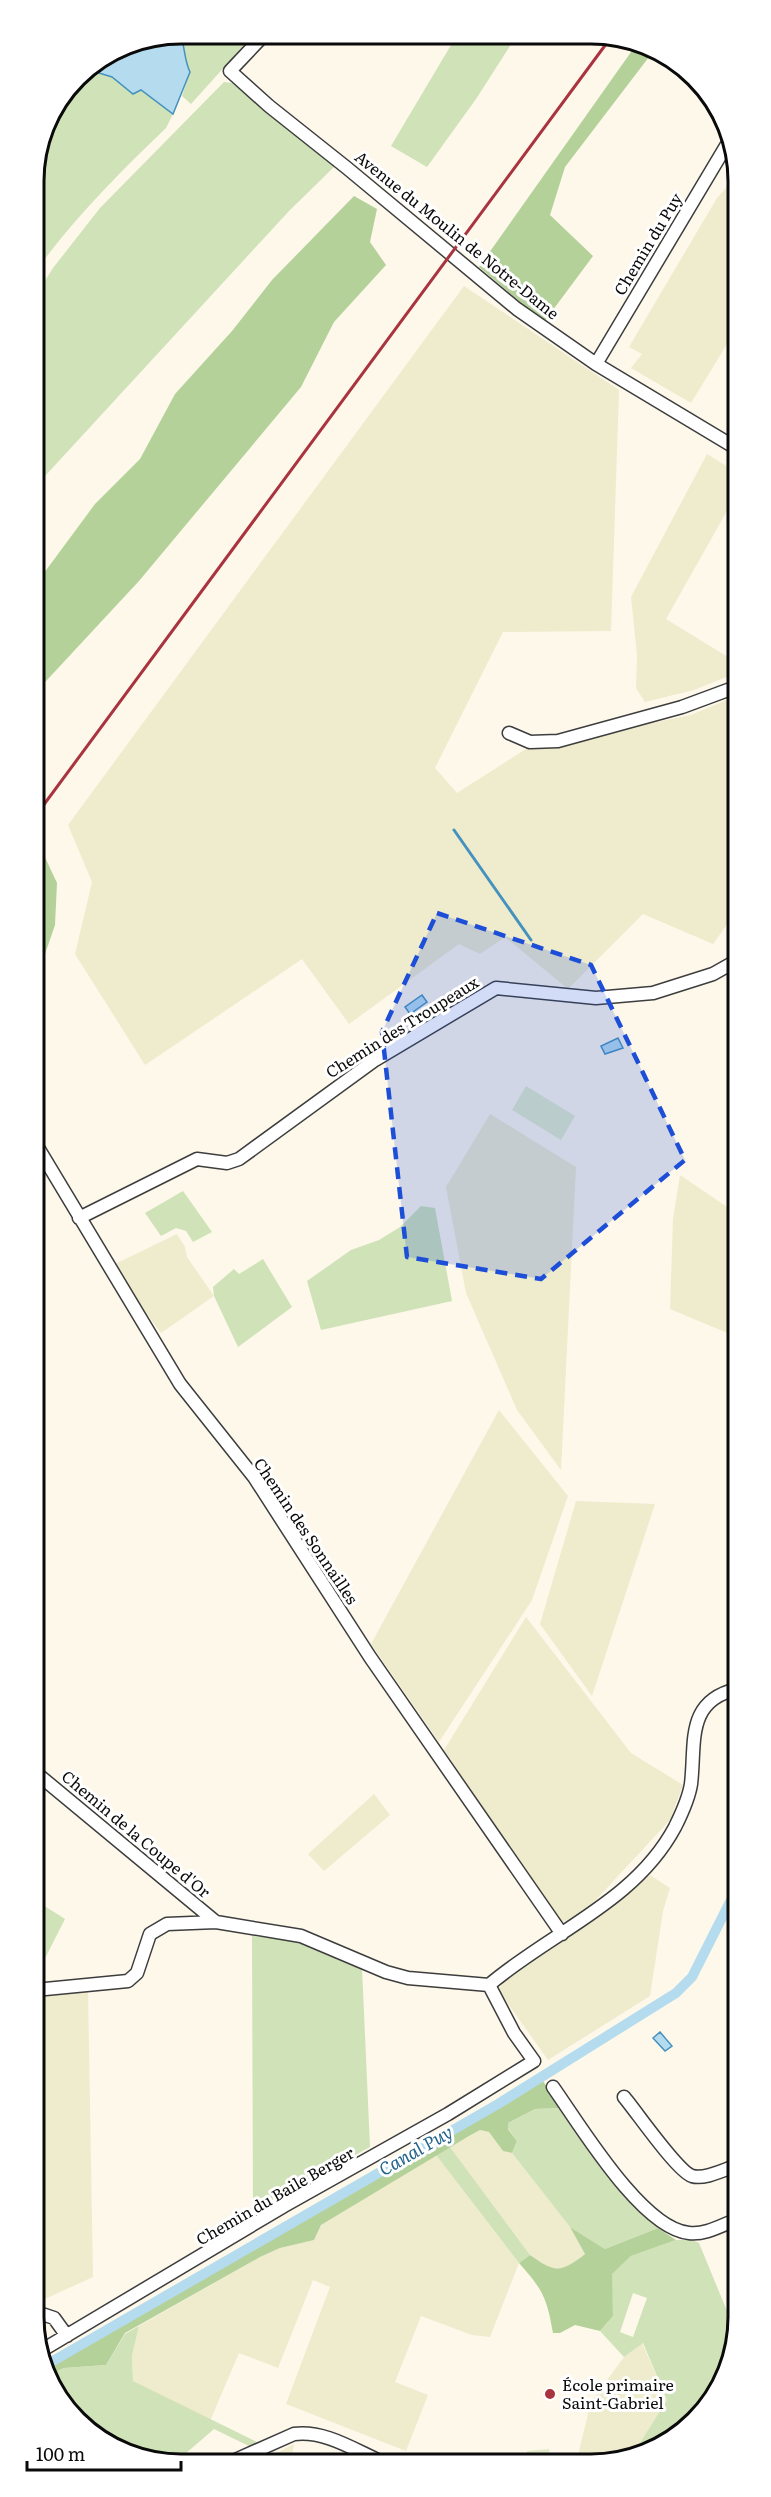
<svg xmlns="http://www.w3.org/2000/svg" width="771" height="2497" viewBox="0 0 771 2497" font-family="Literata,serif">
<rect width="100%" height="100%" fill="#fdf8ea"/>
<path fill="#efebcd" d="M735,178V331L691,403L631,368L642,354L629,347L717,198Z
M464,286L619,390L611,631L503,632L435,768L457,793L526,749L691,715L736,696V912L713,944L643,914L568,989L505,937L480,954L459,944L349,1024L302,959L145,1065L75,954L92,882L68,825Z
M707,454L736,472V495L666,619L736,662V673L694,690L645,702L636,688L637,655L631,597Z
M490,1114L576,1167L561,1470L517,1410L466,1293L446,1187Z
M680,1175L736,1213L737,1337L670,1309L673,1219Z
M177,1234L185,1247L187,1257L214,1296L161,1333L111,1266Z
M499,1410L568,1496L532,1600L439,1742L371,1644Z
M576,1501L655,1504L592,1696L540,1624Z
M526,1617L631,1753L683,1785L670,1820L593,1903L572,1920L560,1922L444,1750Z
M374,1794L390,1815L324,1871L308,1854Z
M650,1875L670,1888L663,1911L650,1996L548,2060L499,1991L504,1978Z
M88,1990L93,2277L36,2303L35,1995Z
M480,2130L489,2132L503,2151L512,2153L570,2227L585,2254L565,2269L548,2268L530,2255L450,2147Z
M436,2155L519,2263L490,2337L472,2335L421,2316L395,2382L428,2395L406,2451L286,2404L330,2287L313,2280L278,2368L239,2353L210,2421L133,2381L132,2356L139,2326L260,2257L280,2248L314,2240L321,2225Z
M642,2343L667,2400L631,2457L619,2461H579V2451L591,2402L624,2357Z
M294,2444L291,2461H262Z"/>
<path fill="#d0e2b8" fill-rule="evenodd" d="M180,33H255L191,104L182,96L190,72C184,60 185,46 180,33Z
M457,35H517L476,99L427,167L391,146Z
M86,69L112,77L133,93L141,90L173,114L166,128C118,174 72,220 33,275V171L44,124L76,76Z
M224,82L232,83L335,166L289,211L34,488L33,300L53,268L100,208Z
M183,1191L212,1232L193,1242L186,1231L176,1228L161,1236L145,1213Z
M421,1206L435,1208L452,1301L321,1330L307,1281L351,1250L379,1240L400,1227Z
M263,1259L292,1307L238,1347L214,1296L213,1287L234,1269L239,1274Z
M35,1900L65,1919L35,1978Z
M252,1936L299,1940L362,1968L370,2147L253,2210Z
M561,2108C592,2150 619,2194 658,2228L605,2249L570,2227L512,2153L517,2141L508,2128V2123L535,2109Z
M450,2147L530,2255L519,2263L436,2155Z
M676,2240H692L699,2243L727,2311L738,2315C738,2363 707,2424 662,2445C652,2450 642,2453 631,2457L667,2400L643,2343L624,2357L600,2331L613,2316L611,2274L631,2256ZM633,2293L647,2298L633,2337L620,2332Z
M139,2326L132,2356L133,2381L257,2442L253,2448L214,2429L177,2461H151L76,2421L51,2374L64,2368L106,2365L125,2334Z"/>
<path fill="#b5d19a" d="M636,45L652,53L565,167L550,215L593,256L544,322L479,267Z
M354,196L377,209L370,242L386,265L334,322L301,387L139,581L34,694V580L44,573L95,504L140,459L175,394L232,331L272,280Z
M43,853L57,883L55,925L34,986V865Z
M543,2081L561,2108L535,2109L508,2123V2129L517,2141L512,2153L503,2151L489,2132L480,2130L469,2136L321,2225L314,2240L280,2248L260,2257L125,2333L106,2365L64,2368L51,2374L47,2367Z
M570,2227L605,2249L658,2228L676,2240L631,2256L612,2274L613,2316L600,2331L575,2325L560,2333H553C547,2298 543,2290 519,2263L530,2255C555,2273 561,2273 585,2254Z"/>
<path fill="#e1ebc9" d="M526,1086L575,1116L561,1140L512,1110Z
M549,2449L550,2461H528L527,2451Z"/>
<path fill="#b5dbee" stroke="#4492bd" stroke-width="1.5" d="M180,33C185,46 184,60 190,72L173,114L141,90L133,94L112,77L86,69L124,44Z
M422,995L427,1002L410,1014L405,1007Z
M618,1038L623,1048L605,1054L601,1046Z
M660,2032L672,2046L665,2051L653,2038Z"/>
<g fill="none" stroke-linecap="round" stroke-linejoin="round">
<path stroke="#4492bd" stroke-width="3" d="M454,830L531,940"/>
<path stroke="#b5dbee" stroke-width="10" d="M46,2365L498,2104L676,1993L692,1977L737,1888"/>
<g stroke="#3d3d3d" stroke-width="15">
<path id="minor" d="M265,34L230,71L269,106L347,168L517,309L596,364L736,448
M596,364L729,141
M509,733L530,742L558,741L682,707L736,687
M34,1141L180,1384L254,1477L370,1657L562,1934
M79,1218L197,1159L227,1163L239,1159L375,1060L496,988L596,998L653,993L713,974L736,961
M35,1772L216,1922L301,1936L386,1972L408,1978L489,1985C551,1932 635,1902 675,1827C681,1815 689,1797 691,1784C696,1743 685,1701 737,1689
M35,1990L128,1981L137,1973L150,1934L167,1924L216,1922
M553,2087C580,2125 642,2229 689,2233C706,2235 722,2225 738,2219
M624,2097C636,2111 677,2171 692,2176C705,2180 725,2169 738,2165
M36,2312L54,2318L67,2336
M39,2352L284,2206L448,2114L534,2061L514,2033L489,1985
M233,2461L294,2434C324,2430 353,2449 380,2461"/>
</g>
<use href="#minor" stroke="#fff" stroke-width="12"/>
<path stroke="#a9333f" stroke-width="3" d="M34,818L612,36"/>
</g>
<path fill="#1d4ed8" fill-opacity="0.2" stroke="#1d4ed8" stroke-width="4.5" stroke-dasharray="12 8" stroke-linejoin="round" d="M437,913L591,965L685,1160L541,1279L407,1257L382,1032Z"/>
<circle fill="#a9333f" stroke="#fff" stroke-width="2" cx="550" cy="2394" r="6"/>
<g text-anchor="middle" stroke-width="6" stroke-linejoin="round" paint-order="stroke">
<g font-size="16" fill="#0a0a0a" stroke="#fff">
<text transform="translate(457 235) rotate(39)" y="6">Avenue du Moulin de Notre-Dame</text>
<text transform="translate(648 244) rotate(-59)" y="6">Chemin du Puy</text>
<text transform="translate(402 1027) rotate(-32)" y="6">Chemin des Troupeaux</text>
<text transform="translate(306 1531) rotate(56)" y="6">Chemin des Sonnailles</text>
<text transform="translate(136 1834) rotate(40)" y="6">Chemin de la Coupe d'Or</text>
<text transform="translate(275 2196) rotate(-30)" y="6">Chemin du Baile Berger</text>
</g>
<g font-size="16" fill="#0a0a0a" stroke="#fff" text-anchor="start">
<text x="562" y="2391">École primaire<tspan x="562" dy="18">Saint-Gabriel</tspan></text>
</g>
<g font-size="18" font-style="italic" fill="#23648d" stroke="#fff">
<text transform="translate(416 2151) rotate(-30)" y="6">Canal Puy</text>
</g>
</g>
<path d="M0 0H771V2497H0ZM181 44H591A137 137 0 0 1 728 181V2317A137 137 0 0 1 591 2454H181A137 137 0 0 1 44 2317V181A137 137 0 0 1 181 44Z" fill="#fff" fill-rule="evenodd"/>
<path fill="none" stroke="#0a0a0a" stroke-width="3" d="M181 44H591A137 137 0 0 1 728 181V2317A137 137 0 0 1 591 2454H181A137 137 0 0 1 44 2317V181A137 137 0 0 1 181 44Z"/>
<path d="M27 2461v9h154v-9" fill="none" stroke="#0a0a0a" stroke-width="3"/>
<text x="36" y="2461" font-size="18" fill="#0a0a0a" stroke="#ffffff" stroke-width="4.5" paint-order="stroke">100 m</text>
</svg>
